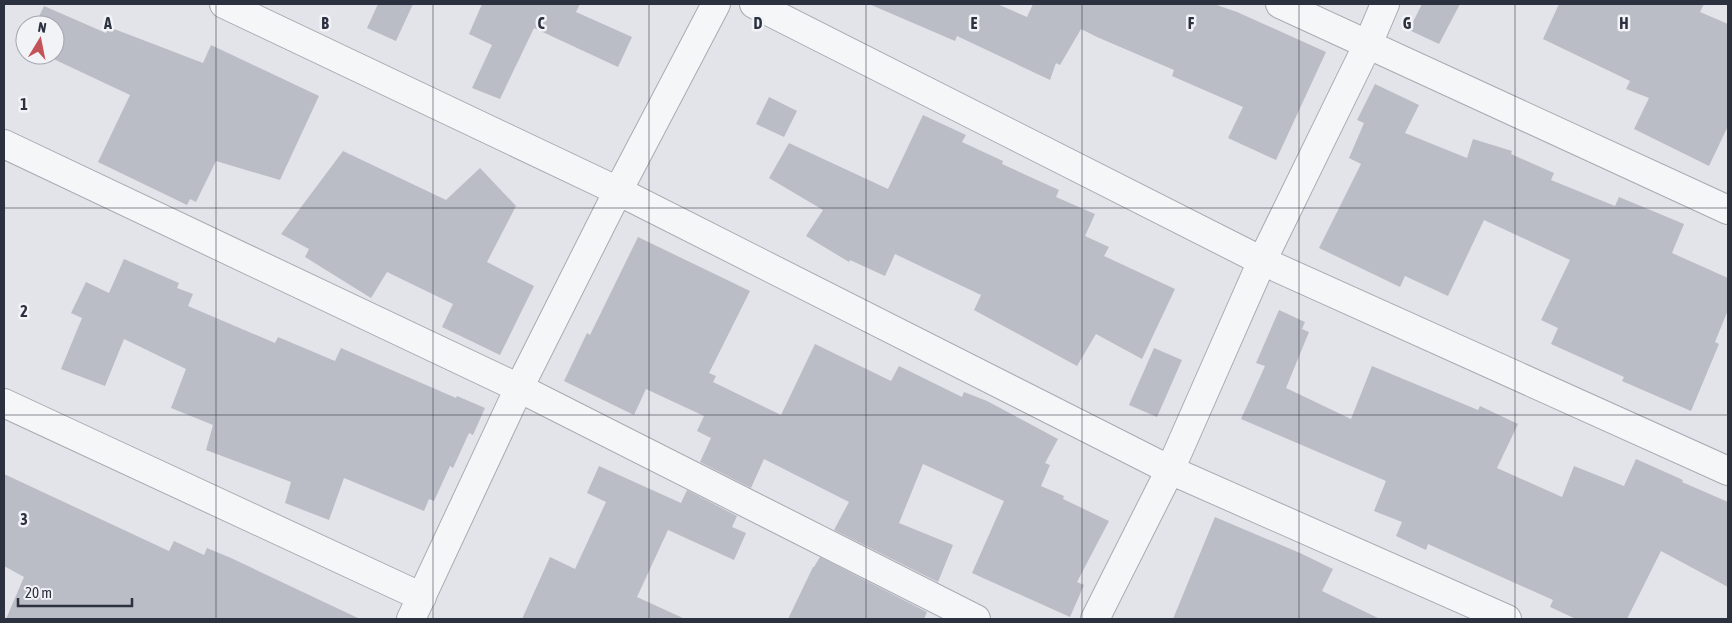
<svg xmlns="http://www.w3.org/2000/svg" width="1732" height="623" viewBox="0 0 1732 623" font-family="'Asap Condensed',sans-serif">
<rect width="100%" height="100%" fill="#e2e4e9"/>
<path fill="#babdc6" d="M378,4H413L396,41L367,28Z
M482,4H580L576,12L632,37L618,67L534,28L500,99L472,88L492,45L469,34Z
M869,4H997L1027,17L1033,4H1214L1237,12L1326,52L1276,160L1228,138L1243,107L1172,76L1174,70L1097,37L1081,29L1060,65L1056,63L1050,80L957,36L955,41Z
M1422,4H1460L1439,44L1409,30Z
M1559,4H1704L1700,12L1728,24V126L1709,166L1634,129L1649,98L1626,89L1630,81L1543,39Z
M44,6L106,33L109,27L203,63L211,45L319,96L280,180L216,161L196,202L190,199L187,205L98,162L130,95L45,55H55V25H35Z
M1375,84L1419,105L1405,133L1467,158L1473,139L1512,151L1511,154L1554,173L1551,180L1615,206L1619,197L1684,224L1672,253L1728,278V310L1715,342L1719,344L1691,411L1622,381L1624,377L1551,344L1558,328L1541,320L1570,260L1484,220L1448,296L1405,276L1400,287L1319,248L1361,164L1349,158L1364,123L1357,120Z
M769,97L797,111L784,137L756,124Z
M923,115L966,135L962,142L1003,161L1002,164L1059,190L1056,197L1095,214L1085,236L1109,247L1104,256L1175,289L1142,359L1096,334L1077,366L974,310L981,295L895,254L885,276L850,260L849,262L806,236L823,210L769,178L789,143L888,189Z
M343,151L446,200L480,168L516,206L487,262L534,286L500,355L442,327L453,304L387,272L371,298L305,257L309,249L281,234Z
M638,237L750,291L709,373L716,376L713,382L781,415L815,344L891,381L899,366L962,397L964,392L987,401L1058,439L1045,463L1050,465L1041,486L1064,496L1063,499L1109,521L1077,582L1084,585L1070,617L972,573L1004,501L923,464L899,523L953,545L938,582L834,530L849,502L764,459L751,488L700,462L711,438L697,431L704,416L646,389L634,415L564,381L587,333L590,335Z
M124,259L179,283L177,288L193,294L188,306L275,343L278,337L335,361L341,348L456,398L457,396L485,408L473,435L469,433L453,468L450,466L434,501L429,499L424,511L344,478L329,520L285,503L291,482L206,450L213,425L171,408L186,369L124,339L105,386L61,369L82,318L71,313L86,282L109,293Z
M1279,310L1305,322L1302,329L1309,332L1286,388L1351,419L1372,366L1478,410L1480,406L1518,424L1497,468L1562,497L1574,466L1624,486L1636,459L1683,480L1682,482L1728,502V587L1661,551L1627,619H1576L1550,607L1553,600L1428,544L1426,550L1396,536L1402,522L1374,511L1386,481L1241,419L1265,366L1256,363Z
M1154,348L1182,360L1157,417L1129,405Z
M599,466L681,503L687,490L737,516L732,527L746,533L734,560L668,530L637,597L685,619H522L550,557L575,569L606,502L587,493Z
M4,474L169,551L174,541L204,555L207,548L231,558L360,619H6L24,577L4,566Z
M1215,517L1300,553L1333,569L1322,591L1380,619H1173Z
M820,557L927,612L924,619H788L813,567H814Z"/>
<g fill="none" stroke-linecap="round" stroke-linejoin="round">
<g stroke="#a8abb3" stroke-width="30">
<path id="street" d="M224,4L618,191L1170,470L1507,619
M754,4L1262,261L1728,471
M1280,4L1728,210
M4,144L519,388L976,619
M4,403L422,597
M411,619L519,388L618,191L716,4
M1095,619L1170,470L1262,261L1368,44L1385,4"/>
</g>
<use href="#street" stroke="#f5f6f8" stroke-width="28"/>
</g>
<path fill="none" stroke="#2c3140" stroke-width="1" stroke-opacity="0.55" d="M216,4V619M433,4V619M649,4V619M866,4V619M1082,4V619M1299,4V619M1515,4V619M4,208H1728M4,415H1728"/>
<g font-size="16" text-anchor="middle" font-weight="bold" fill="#2c3140" stroke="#f2f3f7" stroke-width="5" stroke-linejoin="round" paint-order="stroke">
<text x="108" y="29">A</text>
<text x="325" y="29">B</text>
<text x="541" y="29">C</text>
<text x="758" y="29">D</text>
<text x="974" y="29">E</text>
<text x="1191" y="29">F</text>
<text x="1407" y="29">G</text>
<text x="1624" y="29">H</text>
<text x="24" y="110">1</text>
<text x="24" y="317">2</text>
<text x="24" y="525">3</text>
</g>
<rect width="1732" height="623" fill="none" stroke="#2c3140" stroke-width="10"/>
<g transform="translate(40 40) rotate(10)"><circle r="24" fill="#f2f3f7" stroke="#a3a5ae"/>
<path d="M0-4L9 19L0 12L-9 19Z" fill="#c25359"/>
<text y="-8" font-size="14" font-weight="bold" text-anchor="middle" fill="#2c3140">N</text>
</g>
<path d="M18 598v8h114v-8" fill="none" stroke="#2c3140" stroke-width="2.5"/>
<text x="25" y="598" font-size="15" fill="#2c3140" stroke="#f2f3f7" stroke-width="4" paint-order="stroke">20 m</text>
</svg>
